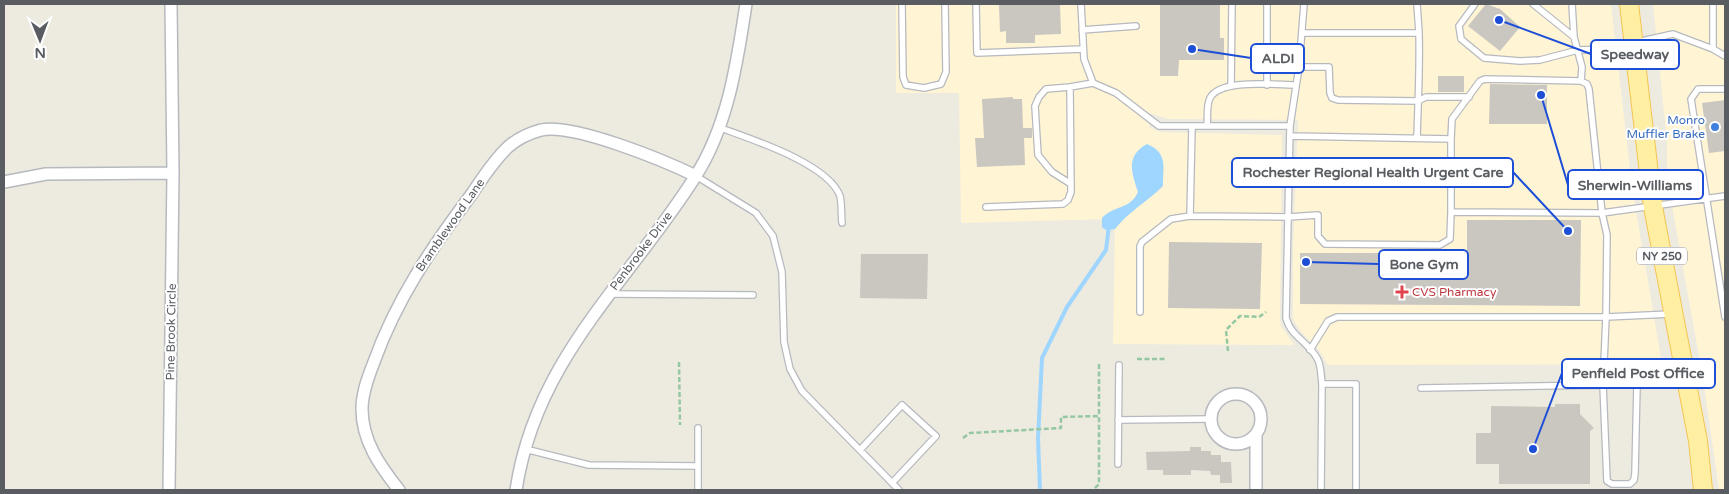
<svg xmlns="http://www.w3.org/2000/svg" width="1729" height="494" viewBox="0 0 1729 494" font-family="'Varela Round',sans-serif">
<rect width="100%" height="100%" fill="#edeae0"/>
<path fill="#fff4d4" d="M896,4H1611L1632,187L1662,364L1328,365L1319,350L1301,332L1293,319V249L1298,120L1168,119L1149,113V127L1160,132L1282,135L1280,319L1281,326L1294,345L1113,344L1115,219L961,223L959,93H896Z
M1653,4H1725V490H1719L1703,379L1667,178V143Z"/>
<path fill="#9ed6ff" d="M1147,144C1168,153 1163,166 1163,186C1148,201 1128,212 1115,229L1106,230L1102,227V218C1114,205 1130,210 1138,192C1132,173 1125,156 1147,144Z"/>
<g fill="none" stroke-linecap="round" stroke-linejoin="round">
<path stroke="#9ed6ff" stroke-width="4" d="M1040,490L1038,439L1042,358L1067,307L1106,250L1109,226"/>
</g>
<path fill="#cac6c0" d="M999,4H1060L1061,34L1035,35V43H1006V31L1000,32Z
M1160,4H1220V38H1224V60H1179L1178,76H1160Z
M1486,4L1500,9L1520,27L1500,51L1468,26Z
M1438,76H1464V92H1438Z
M1490,84L1547,85V124H1489Z
M1013,97V99H1022L1023,128H1032V138H1024L1025,165L977,167L975,138H984L982,99Z
M1725,100V151L1709,153L1702,103Z
M1467,220H1581L1580,306L1300,304V253H1467Z
M1169,242L1262,243L1260,309L1168,308Z
M861,254H928L927,299L860,298Z
M1555,404H1580V414L1594,428L1590,431V484H1499V464H1476V433H1491V406L1555,407Z
M1190,447H1201V451H1211V455H1221V462H1231L1232,483H1220V475H1211L1210,471L1191,470V475H1163V470H1147L1146,452L1190,451Z"/>
<g fill="none" stroke-linecap="round" stroke-linejoin="round">
<g stroke="#b6b9be" stroke-width="8">
<path id="service" d="M902,4L903,77L906,85L924,88L941,84L946,72L945,4
M976,4L977,53L1083,49
M1081,4L1084,59L1093,83L1116,93L1159,126H1290
M1304,4L1299,67L1290,126L1288,217L1318,215V236L1325,244L1440,245L1450,239L1451,212L1602,213L1725,196
M1417,4L1419,33
M1475,4L1459,26L1461,39L1484,58L1520,61L1540,60L1578,50L1606,49L1673,34L1713,49L1725,56
M1533,4L1574,37L1582,67L1581,81L1587,84L1589,89L1602,213L1607,235L1606,317L1671,314
M1572,4L1574,37
M1713,4V49
M1082,30L1136,26
M1303,33H1419C1420,68 1418,103 1417,138
M1299,67H1329L1330,93L1332,98L1338,100L1418,101L1426,97H1469
M1231,85L1232,4
M1267,85V4
M1070,87L1046,89L1039,97L1035,106L1038,155L1052,172L1071,184
M1725,89H1698L1691,99L1725,317
M1207,126C1208,118 1206,106 1210,98C1220,78 1276,85 1296,85
M718,127C750,139 828,163 840,196C842,204 841,215 842,223
M1290,136L1451,139V212
M1451,139L1452,119L1480,81L1485,79L1581,81
M696,176L756,213L773,236L782,272L784,342L790,369L802,391L899,490
M986,207L1063,204L1068,200L1071,192L1070,87L1093,83
M1190,216L1192,126
M610,294L753,295
M1140,312V246L1142,242L1171,219L1190,216L1288,217L1286,318C1291,337 1310,343 1318,360C1321,366 1321,376 1322,384
M1310,350L1328,321L1337,317H1606L1603,385L1684,382
M1421,388L1603,385L1607,481L1612,484H1630L1634,480L1635,473L1637,385
M1118,420L1211,419
M525,449L589,465L698,466V490
M860,450L902,405L936,436L892,483
M1118,464L1119,365
M698,466V428
M1321,490L1322,384H1356V490"/>
</g>
<g stroke="#b6b9be" stroke-width="14">
<path id="minor" d="M4,182L46,174L173,173
M1211 419a25 25 0 1 1 50 0a25 25 0 1 1-50 0Z
M169,490L173,173L171,4
M399,490C380,466 362,441 362,409C362,393 368,377 374,362C396,300 432,247 471,195C482,179 493,161 508,147C517,139 530,133 541,130C574,123 665,161 696,176
M516,490C536,358 628,283 695,177C728,126 737,63 746,4
M1256,490V435"/>
</g>
<g stroke="#f5c552" stroke-width="20">
<path id="primary" d="M1629,4L1653,207L1698,441L1703,490"/>
</g>
<path stroke="#95c7a2" stroke-width="2.5" stroke-dasharray="5 2.5" stroke-linecap="butt" d="M1228,351L1226,330L1240,316L1259,317L1266,312
M1137,359H1167
M679,362L680,425
M1099,364V416
M963,438L970,433L1061,428V417L1099,416V484L1093,490"/>
<use href="#service" stroke="#fff" stroke-width="5.5"/>
<use href="#minor" stroke="#fff" stroke-width="11"/>
<use href="#primary" stroke="#ffefa3" stroke-width="18"/>
</g>
<circle fill="#3f7fe0" stroke="#fff" stroke-width="2" cx="1715" cy="127" r="5"/>
<path fill="#e0444e" stroke="#fff" stroke-width="2" d="M1399.5 284.5h5v5h5v5h-5v5h-5v-5h-5v-5h5z"/>
<g text-anchor="middle" stroke-width="4" stroke-linejoin="round" paint-order="stroke">
<rect fill="#fff" stroke="#8b8e91" stroke-width="1" x="1637" y="247.5" width="50" height="17" rx="4"/>
<g font-size="11" font-weight="bold" fill="#595d62">
<text x="1662" y="260">NY 250</text>
</g>
<g font-size="12" fill="#366cbe" stroke="#fff" text-anchor="end">
<text x="1705" y="124">Monro<tspan x="1705" dy="14">Muffler Brake</tspan></text>
</g>
<g font-size="12" fill="#595d62" stroke="#fff">
<text transform="translate(450 225) rotate(-55)" y="4">Bramblewood Lane</text>
<text transform="translate(641 251) rotate(-53)" y="4">Penbrooke Drive</text>
<text transform="translate(171 332) rotate(-89)" y="4">Pine Brook Circle</text>
</g>
<g font-size="12" fill="#be3a42" stroke="#fff" text-anchor="start">
<text x="1412" y="296">CVS Pharmacy</text>
</g>
</g>
<path fill="none" stroke="#1d4ed8" stroke-width="2" d="M1499 20L1591 54M1192 49L1251 58M1568 231L1513 172M1541 95L1568 185M1306 262L1379 264M1533 449L1562 373"/>
<g fill="#1d4ed8" stroke="#fff" stroke-width="2">
<circle cx="1499" cy="20" r="5"/>
<circle cx="1192" cy="49" r="5"/>
<circle cx="1568" cy="231" r="5"/>
<circle cx="1541" cy="95" r="5"/>
<circle cx="1306" cy="262" r="5"/>
<circle cx="1533" cy="449" r="5"/>
</g>
<g fill="#fff" stroke="#1d4ed8" stroke-width="2">
<rect x="1591" y="40" width="88" height="29" rx="5"/>
<rect x="1251" y="44" width="53" height="29" rx="5"/>
<rect x="1232" y="158" width="281" height="29" rx="5"/>
<rect x="1568" y="170" width="135" height="29" rx="5"/>
<rect x="1379" y="250" width="89" height="29" rx="5"/>
<rect x="1562" y="359" width="153" height="29" rx="5"/>
</g>
<g font-size="14" text-anchor="middle" font-weight="bold" fill="#595d62">
<text x="1635" y="59">Speedway</text>
<text x="1278" y="63">ALDI</text>
<text x="1373" y="177">Rochester Regional Health Urgent Care</text>
<text x="1635" y="190">Sherwin-Williams</text>
<text x="1424" y="269">Bone Gym</text>
<text x="1638" y="378">Penfield Post Office</text>
</g>
<rect width="1729" height="494" fill="none" stroke="#595d62" stroke-width="10"/>
<g transform="translate(40 40) rotate(179)" stroke="#ffffff" stroke-width="4" paint-order="stroke">
<path d="M0-4L9 19L0 12L-9 19Z" fill="#595d62"/>
<text y="-8" font-size="14" font-weight="bold" text-anchor="middle" fill="#595d62">N</text>
</g>
</svg>
